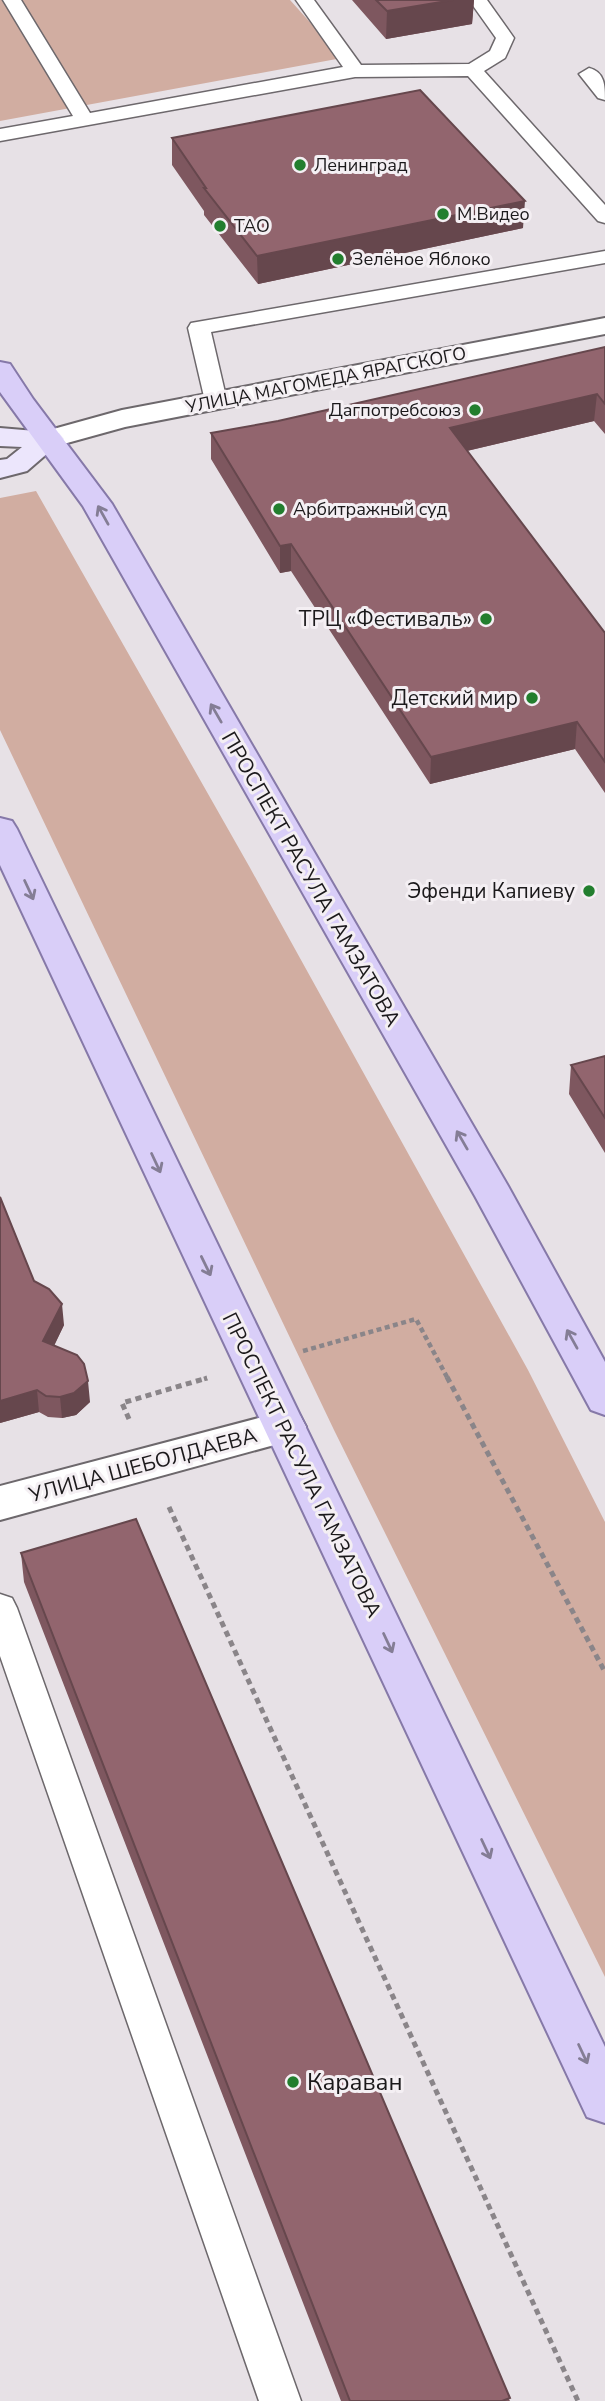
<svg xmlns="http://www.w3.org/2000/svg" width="605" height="2401" viewBox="0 0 605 2401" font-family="'Nunito Sans',sans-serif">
<rect width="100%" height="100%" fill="#e7e1e6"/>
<path fill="#d1ada1" d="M0,0H290L342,58L0,121Z
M36,491L249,866L528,1370L605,1522V1977L334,1430L0,730V498Z"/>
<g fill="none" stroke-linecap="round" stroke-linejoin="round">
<g stroke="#6d686c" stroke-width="3">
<path id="service" d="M3,0H21L90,113L343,67L296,0H314L361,65L469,64L490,51L496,38L469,0H487L514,38L505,58L484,71L605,205V223L598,221L468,76L355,77L0,141V129L73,116Z
M589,68C605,72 605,86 605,100L598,98L579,74Z
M605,251V263L211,332L227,401L224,406H208L205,401L188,328L191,323Z
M0,1594L12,1598L17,1608L301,2401H259L0,1656Z"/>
</g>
<g stroke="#6d686c" stroke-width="4">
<path id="minor" d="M605,318V334L125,427L49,448L39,445L34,439L39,433L122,410Z
M285,1411L300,1416L306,1427L300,1438L0,1520V1486Z"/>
</g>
<g stroke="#6d686c" stroke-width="4">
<path id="secondary" d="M0,428L59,433L64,439L27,471L0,478V460L7,459L22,447L0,446Z"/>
</g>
<g stroke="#8679a8" stroke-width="4">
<path id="primary" d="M0,362L10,364L33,399L112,504L508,1186L605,1362V1415L591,1410L475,1196L83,506L0,392Z
M0,818L12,821L17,829L605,2047V2123L587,2117L0,865Z"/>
</g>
<path stroke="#8a8589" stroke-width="4.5" stroke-dasharray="5 3.5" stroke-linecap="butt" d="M303,1351L416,1319L448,1379
M204,1379L207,1378"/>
<path stroke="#8a8589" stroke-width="5" stroke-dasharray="6 4.5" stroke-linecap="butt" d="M447,1377L605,1672
M129,1419L122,1403L207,1378
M169,1507L578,2401"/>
<use href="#service" fill="#fff" fill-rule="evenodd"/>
<use href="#minor" fill="#fff" fill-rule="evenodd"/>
<use href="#secondary" fill="#ece6fc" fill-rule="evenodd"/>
<use href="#primary" fill="#d9cef8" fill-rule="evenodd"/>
</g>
<path fill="#7e575f" d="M352,0H474L472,24L386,39Z
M172,138L523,228L258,284L204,215V211L172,165Z
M605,347V434L594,421L467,451L605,633V793L575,749L430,784L291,571L280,573L211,459V433L278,421Z
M605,1056V1153L569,1094L571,1065Z
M34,1281L64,1325L54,1345L90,1402L76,1415L62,1418L48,1417L39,1412L0,1423Z
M21,1553L510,2401H341L24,1582Z"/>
<path fill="#66474d" d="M453,0H474L472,24L386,39L387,11Z
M525,201L523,228L258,284L257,256Z
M597,394L594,421L449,455L450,428Z
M291,544V571L280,573V546Z
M577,722L575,749L430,784L431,757Z
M62,1304L64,1325L46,1363L43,1341Z
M88,1381L90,1402L76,1415L62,1418L60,1397Z
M37,1390L39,1412L0,1423V1401Z"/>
<path fill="#92656e" stroke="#66474d" stroke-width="2" d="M376,0H453L387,11Z
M420,90L525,201L257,256L204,188H206L172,138Z
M605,347V404L597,394L450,428L605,633V762L577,722L431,757L291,544L280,546L211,433L278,421Z
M605,1056V1118L571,1065Z
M0,1197L34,1281L49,1289L62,1304L43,1341L77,1355L84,1364L88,1381L74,1393L60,1397L46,1396L37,1390L0,1401Z
M136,1519L510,2398L502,2401H350L21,1553Z"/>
<defs><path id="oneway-shaft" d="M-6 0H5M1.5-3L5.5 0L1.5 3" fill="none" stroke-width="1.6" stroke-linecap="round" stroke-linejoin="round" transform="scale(1.75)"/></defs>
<g stroke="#847d95">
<use href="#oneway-shaft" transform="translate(103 515) rotate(-119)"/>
<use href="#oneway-shaft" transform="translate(216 713) rotate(-120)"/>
<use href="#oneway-shaft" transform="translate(29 890) rotate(65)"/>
<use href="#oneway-shaft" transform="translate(462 1140) rotate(-120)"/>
<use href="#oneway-shaft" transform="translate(156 1163) rotate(65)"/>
<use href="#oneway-shaft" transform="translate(206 1266) rotate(64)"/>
<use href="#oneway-shaft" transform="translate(572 1339) rotate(-119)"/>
<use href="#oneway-shaft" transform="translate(388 1643) rotate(65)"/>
<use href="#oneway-shaft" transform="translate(486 1849) rotate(65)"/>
<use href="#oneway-shaft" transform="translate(583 2054) rotate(65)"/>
</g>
<g fill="#227e2e" stroke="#f4eff3" stroke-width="2.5">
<circle cx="300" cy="165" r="7"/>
<circle cx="443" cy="214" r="7"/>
<circle cx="220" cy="226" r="7"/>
<circle cx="338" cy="259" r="7"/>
<circle cx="475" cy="410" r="7"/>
<circle cx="279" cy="509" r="7"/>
<circle cx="486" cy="619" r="7"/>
<circle cx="532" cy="698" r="7"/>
<circle cx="589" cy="891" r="7"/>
<circle cx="293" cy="2082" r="7"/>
</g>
<g text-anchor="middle" stroke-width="6" stroke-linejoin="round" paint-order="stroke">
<g font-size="18" fill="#1b191b" stroke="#f4eff3" text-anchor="start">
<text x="314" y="171">Ленинград</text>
<text x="457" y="220">М.Видео</text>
<text x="234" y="232">ТАО</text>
<text x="352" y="265">Зелёное Яблоко</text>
<text x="461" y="416" text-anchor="end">Дагпотребсоюз</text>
<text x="293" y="515">Арбитражный суд</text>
</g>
<g font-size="18" fill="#1b191b" stroke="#f4eff3">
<text transform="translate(326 380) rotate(-11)" y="6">УЛИЦА МАГОМЕДА ЯРАГСКОГО</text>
</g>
<g font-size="21" fill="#1b191b" stroke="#f4eff3" text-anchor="end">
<text x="472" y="626">ТРЦ «Фестиваль»</text>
<text x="518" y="705">Детский мир</text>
<text x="575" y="898">Эфенди Капиеву</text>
</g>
<g font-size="21" fill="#1b191b" stroke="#f4eff3">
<text transform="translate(311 879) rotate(60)" y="7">ПРОСПЕКТ РАСУЛА ГАМЗАТОВА</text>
<text transform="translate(143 1465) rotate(-15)" y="7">УЛИЦА ШЕБОЛДАЕВА</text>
<text transform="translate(302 1465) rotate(64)" y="7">ПРОСПЕКТ РАСУЛА ГАМЗАТОВА</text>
</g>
<g font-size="24" fill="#1b191b" stroke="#f4eff3" text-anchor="start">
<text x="307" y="2090">Караван</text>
</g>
</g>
</svg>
